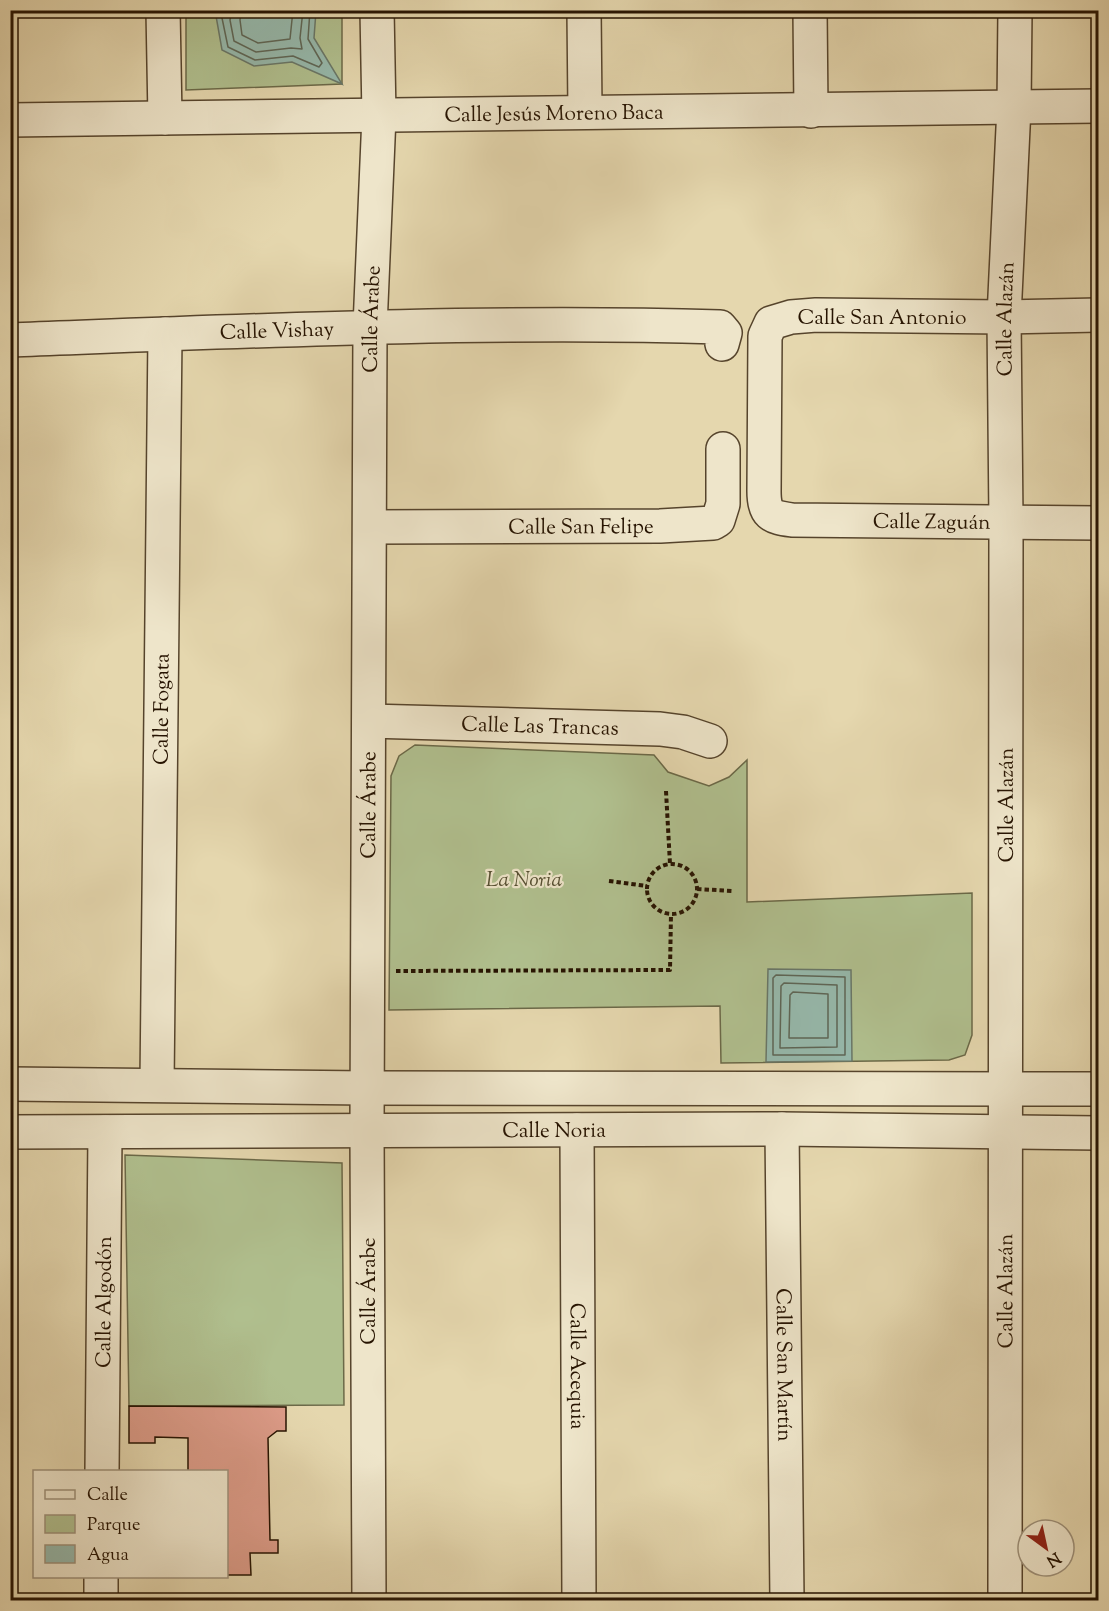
<svg xmlns="http://www.w3.org/2000/svg" width="1109" height="1611" viewBox="0 0 1109 1611" font-family="'Sorts Mill Goudy',serif">
<rect width="100%" height="100%" fill="#e5d7ae"/>
<filter id="stains"><feTurbulence type="fractalNoise" baseFrequency=".00333" numOctaves="4"/><feColorMatrix values="0 0 0 0 .2 0 0 0 0 .09 0 0 0 0 .02 0 0 0 .5 -.17"/></filter>
<radialGradient id="worn" r=".72"><stop offset=".6" stop-color="#630" stop-opacity="0"/><stop offset="1" stop-color="#630" stop-opacity=".3"/></radialGradient>
<path fill="#b0bf8e" stroke="#6b6948" stroke-width="1.5" d="M186,11H342V84L186,90Z
M415,745L654,755L668,772L709,786L729,777L747,760V902L972,893V1035L965,1055L949,1060L721,1063L720,1006L389,1010L391,776L399,756Z
M125,1155L342,1163L344,1405L129,1406Z"/>
<path fill="#96b9ac" stroke="#697768" stroke-width="1.5" d="M220,11H316L314,38L342,84L292,62L254,66L222,50L216,16Z
M768,969L851,970L852,1061L766,1062Z"/>
<g fill="none" stroke-linecap="round" stroke-linejoin="round">
<path stroke="#5e6656" stroke-width="1.5" d="M224,10L222,18L228,47L255,60L293,56L319,67L322,63L308,39L310,10
M232,10L230,20L234,41L256,52L291,48L302,49L300,38L303,10
M241,10L240,20L242,35L258,43L290,39L293,10
M776,975L845,977V1055H773V978Z
M784,983L837,985V1047L780,1048L781,986Z
M793,992L828,994V1038H789L790,995Z"/>
</g>
<path fill="#dc9b88" stroke="#261301" stroke-width="1.5" d="M129,1406L286,1407V1431H277L268,1438L270,1540H278V1553H250L251,1575H226V1472H188V1438L155,1437V1443H129Z"/>
<g fill="none" stroke-linecap="round" stroke-linejoin="round">
<g stroke="#56442c" stroke-width="36">
<g id="minor">
<path d="M163,10L165,118"/>
<path d="M584,10L585,112"/>
<path d="M810,10L811,111"/>
<path id="s1" d="M10,120L1098,106"/>
<path id="s2" d="M1098,315L1004,317L816,315L791,317L771,323L765,336L764,491C764,515 771,517 792,520L1098,523"/>
<path id="s3" d="M10,340C247,331 484,320 720,327L725,333L722,344"/>
<path id="s4" d="M371,527L660,526L713,523L718,520L723,504V449"/>
<path id="s5" d="M369,721L660,729L683,732L710,741"/>
<path d="M10,1084L367,1088L1098,1089"/>
<path id="s6" d="M157,1084L165,334"/>
<path id="s7" d="M782,1129L787,1600"/>
<path id="s8" d="M577,1130L579,1600"/>
<path id="s9" d="M10,1132L782,1129L1098,1133"/>
<path id="s10" d="M102,1472L105,1132"/>
<path d="M101,1600V1576"/>
<path id="s11" d="M369,1600L367,1130L370,327L379,116L377,10"/>
<path id="s12" d="M1005,1600L1006,521L1004,317L1014,107L1015,10"/>
</g>
</g>
<path stroke="#261301" stroke-width="4" stroke-dasharray="4.5 3" stroke-linecap="butt" d="M666,791L670,864
M647 889a25 25 0 1 1 50 0a25 25 0 1 1-50 0Z
M609,881L647,886
M697,889L732,891
M396,971L670,970L671,914"/>
<use href="#minor" stroke="#eee5ca" stroke-width="33"/>
</g>
<g text-anchor="middle" stroke-width="4.5" stroke-linejoin="round" paint-order="stroke">
<g font-size="21" fill="#261301" stroke="#eee5ca">
<text dy="7" stroke="none"><textPath href="#s1" startOffset="544">Calle Jesús Moreno Baca</textPath></text>
<text x="882" y="324">Calle San Antonio</text>
<text dy="7" stroke="none"><textPath href="#s11" startOffset="1281">Calle Árabe</textPath></text>
<text dy="7" stroke="none"><textPath href="#s12" startOffset="1281">Calle Alazán</textPath></text>
<text dy="7" stroke="none"><textPath href="#s3" startOffset="267">Calle Vishay</textPath></text>
<text dy="7" stroke="none"><textPath href="#s2" startOffset="684">Calle Zaguán</textPath></text>
<text dy="7" stroke="none"><textPath href="#s4" startOffset="210">Calle San Felipe</textPath></text>
<text dy="7" stroke="none"><textPath href="#s6" startOffset="375">Calle Fogata</textPath></text>
<text dy="7" stroke="none"><textPath href="#s5" startOffset="171">Calle Las Trancas</textPath></text>
<text dy="7" stroke="none"><textPath href="#s11" startOffset="795">Calle Árabe</textPath></text>
<text dy="7" stroke="none"><textPath href="#s12" startOffset="795">Calle Alazán</textPath></text>
<text dy="7" stroke="none"><textPath href="#s9" startOffset="544">Calle Noria</textPath></text>
<text transform="translate(368 1291) rotate(-90)" y="7">Calle Árabe</text>
<text dy="7" stroke="none"><textPath href="#s12" startOffset="309">Calle Alazán</textPath></text>
<text dy="7" stroke="none"><textPath href="#s10" startOffset="170">Calle Algodón</textPath></text>
<text dy="7" stroke="none"><textPath href="#s8" startOffset="236">Calle Acequia</textPath></text>
<text dy="7" stroke="none"><textPath href="#s7" startOffset="236">Calle San Martín</textPath></text>
</g>
<g font-size="21" font-style="italic" fill="#564f32" stroke="#eee5ca">
<text x="524" y="886">La Noria</text>
</g>
</g>
<rect width="1109" height="1611" fill="none" stroke="#e5d7ae" stroke-width="36"/>
<rect x="12" y="12" width="1085" height="1587" fill="none" stroke="#261301" stroke-width="3"/>
<rect x="18" y="18" width="1073" height="1575" fill="none" stroke="#261301" stroke-width="1.5"/>
<rect x="33" y="1470" width="195" height="108" fill="#eee5ca" stroke="#9e917a" stroke-width="1.5"/>
<rect x="45" y="1490" width="30" height="9" fill="#eee5ca" stroke="#9e917a" stroke-width="1.5"/>
<text x="87" y="1500" font-size="18" fill="#261301">Calle</text>
<rect x="45" y="1515" width="30" height="18" fill="#b0bf8e" stroke="#9e917a" stroke-width="1.5"/>
<text x="87" y="1530" font-size="18" fill="#261301">Parque</text>
<rect x="45" y="1545" width="30" height="18" fill="#96b9ac" stroke="#9e917a" stroke-width="1.5"/>
<text x="87" y="1560" font-size="18" fill="#261301">Agua</text>
<g transform="translate(1046 1548) rotate(147)"><circle r="28" fill="#eee5ca" stroke="#9e917a" stroke-width="1.5"/>
<path d="M0-4.5L10 22L0 15L-10 22Z" fill="#8f2418"/>
<text y="-9" font-size="16" font-weight="bold" text-anchor="middle" fill="#261301">N</text>
</g>
<rect width="100%" height="100%" filter="url(#stains)"/>
<rect width="100%" height="100%" fill="url(#worn)"/>
</svg>
